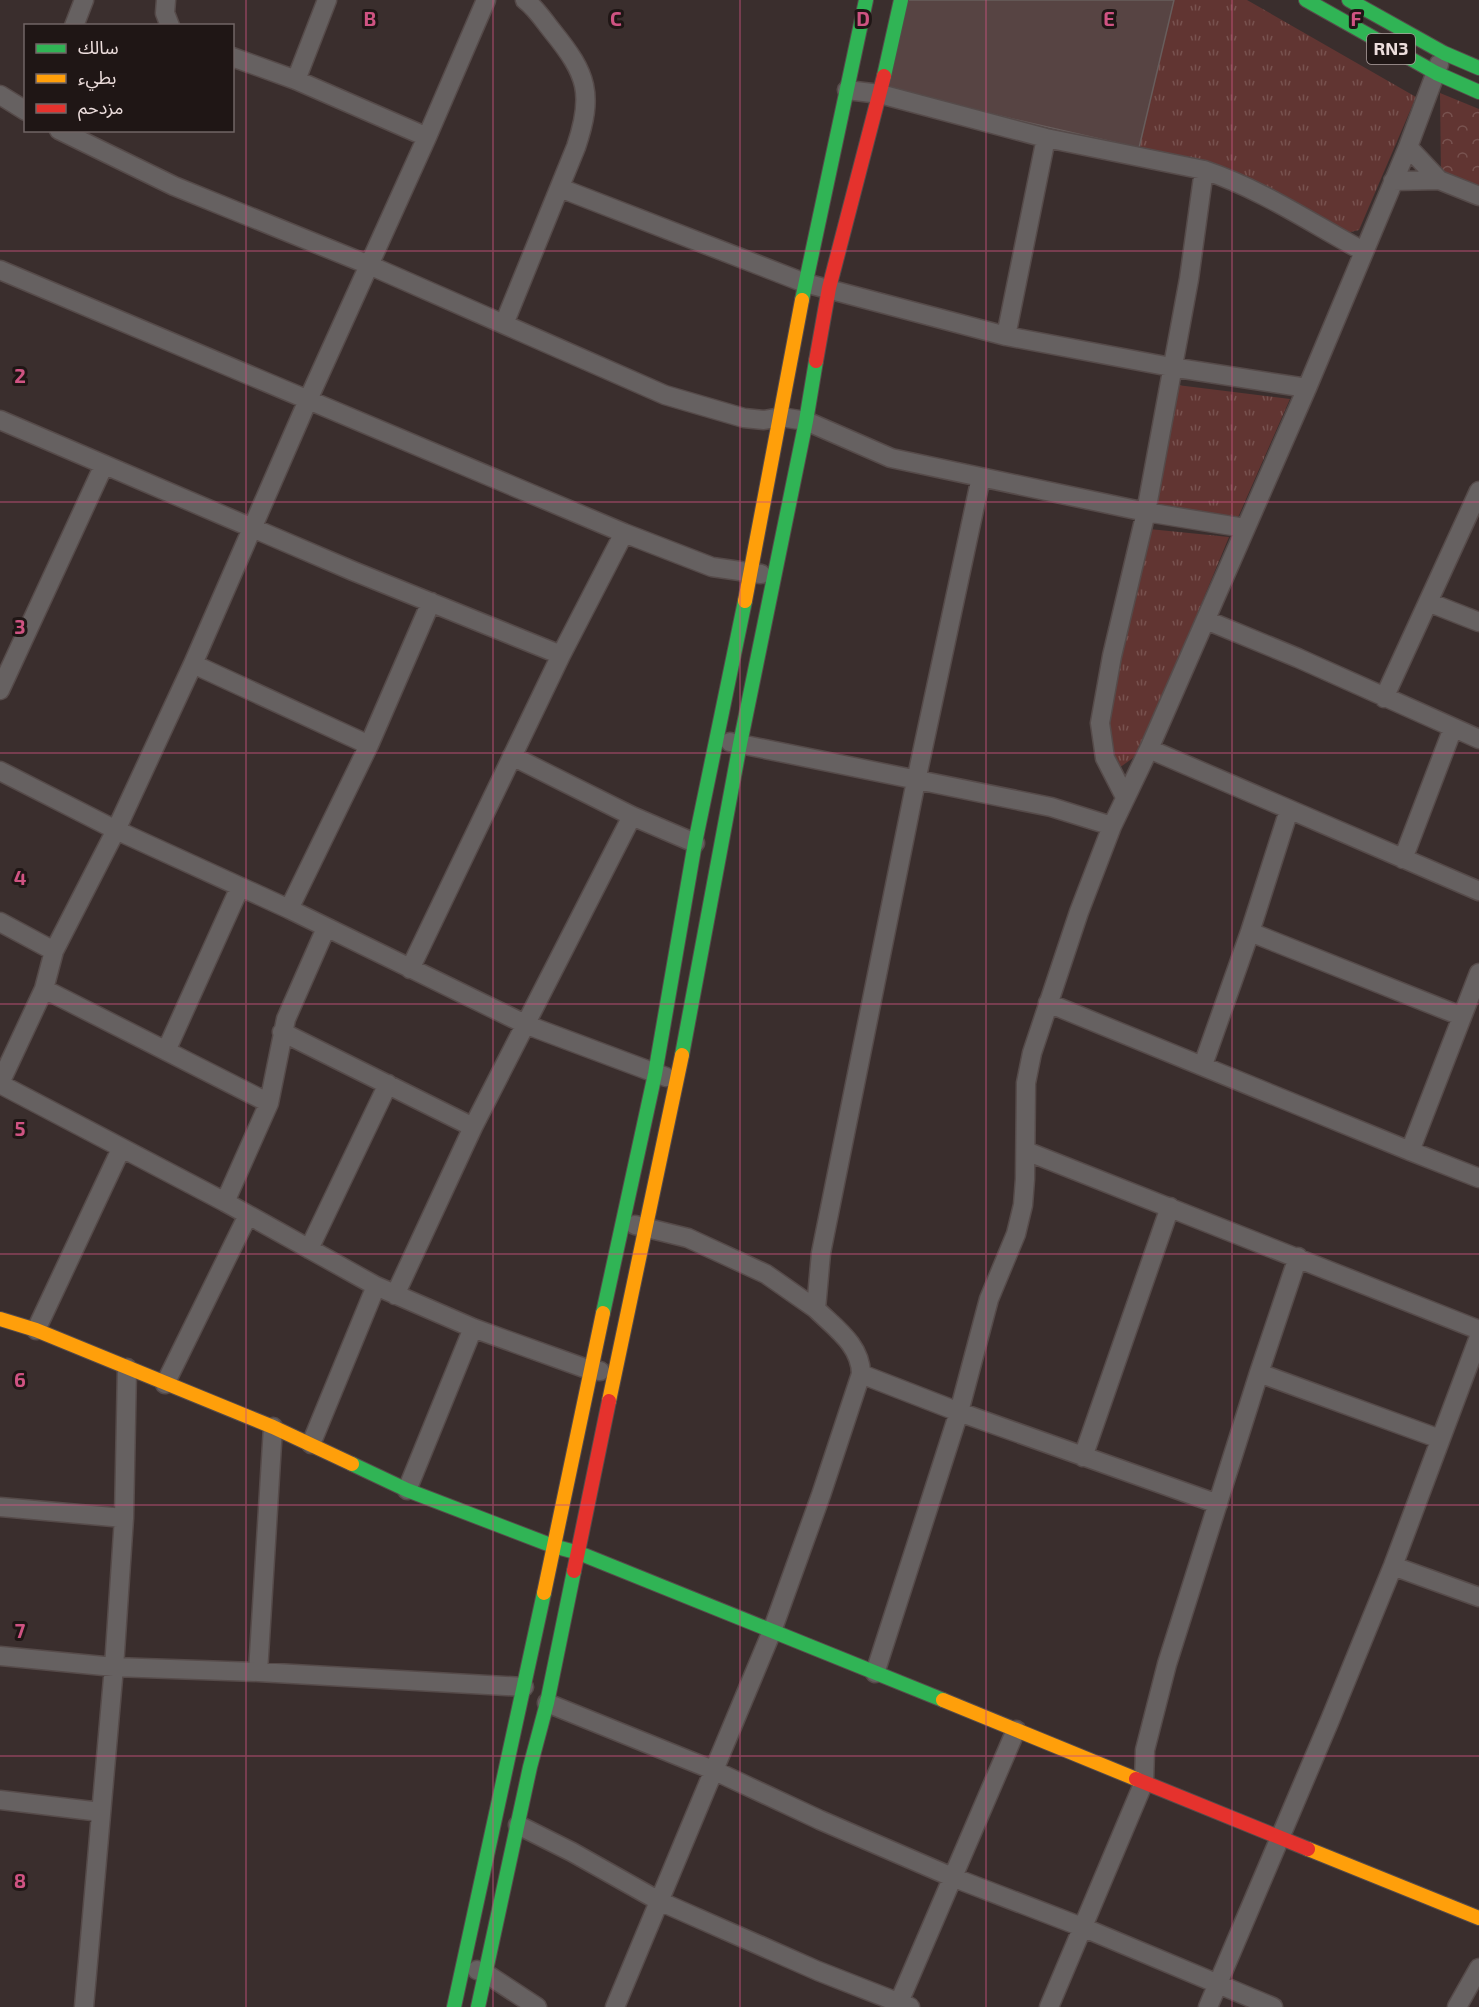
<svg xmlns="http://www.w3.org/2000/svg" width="1479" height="2007" viewBox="0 0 1479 2007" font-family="'Exo 2','Noto Sans Arabic',sans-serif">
<defs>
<pattern id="grass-tufts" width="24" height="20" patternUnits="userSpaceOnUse" patternTransform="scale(1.5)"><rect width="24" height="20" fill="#613532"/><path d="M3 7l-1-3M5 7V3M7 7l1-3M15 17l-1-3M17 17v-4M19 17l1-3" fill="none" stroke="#78524f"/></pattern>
<pattern id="park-crowns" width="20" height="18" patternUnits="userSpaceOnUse" patternTransform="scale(1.5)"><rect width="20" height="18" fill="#613532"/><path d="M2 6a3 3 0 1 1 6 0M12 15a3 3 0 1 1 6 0" fill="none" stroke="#78524f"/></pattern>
</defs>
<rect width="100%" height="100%" fill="#3a2e2d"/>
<path fill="url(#grass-tufts)" d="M1174,0H1247L1416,97L1359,230L1342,234L1139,148Z
M1177,385L1290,399L1236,522L1150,507Z
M1149,529L1229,537L1145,740L1133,758L1119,768L1108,747L1109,714Z"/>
<path fill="url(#park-crowns)" d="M1440,93L1479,109V190L1441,175Z"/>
<path fill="#574443" stroke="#685d5c" stroke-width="1.5" d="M907,0H1174L1139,148L887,90Z"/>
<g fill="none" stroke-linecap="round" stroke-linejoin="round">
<g stroke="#564b4a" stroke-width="21">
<path id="street" d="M166,0L165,13L170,26
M74,26L84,0
M232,57L296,80L427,137
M296,80L327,0
M847,90L880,94L1046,138L1204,170C1261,189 1311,223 1363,251
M0,95L26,111
M59,130L174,186L369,265L665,395L744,418L764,420L781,417L806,421L891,458L1146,512L1245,528
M1408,147L1439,180
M1393,181L1439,180L1479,196
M560,188L805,283L1006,336L1171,367L1307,388
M0,270L624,533L712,567L761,574
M504,324L576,147C594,94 587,74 553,32C544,21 536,8 525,0
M1006,336L1046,138
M0,420L353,571L561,655
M1428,602L1479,622
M1206,620L1298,658L1479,739
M193,664L369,745
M0,690L104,465
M1384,698L1479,491
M730,742L1051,807L1112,826
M1149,749L1479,891
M512,756L632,816L695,843
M0,771L116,830L289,909L527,1025L666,1077
M1125,797L1105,758L1100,723L1112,656L1146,512L1189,279L1204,170
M1403,859L1453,728
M289,909L369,745L431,602
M0,922L54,951
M1250,932L1461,1016
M410,969L561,655L624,533
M44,989L269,1103
M1048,1003L1410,1151L1479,1178
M282,1032L473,1127
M166,1051L240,887
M1203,1065L1250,932L1289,810
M0,1083L44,989L54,951L116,830L193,664L308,400L427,137L486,0
M0,1084L225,1202L376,1286L473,1328L590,1370L600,1371
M1026,1151L1479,1330
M1410,1151L1479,973
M225,1202L269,1103L286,1019L326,928
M635,1225L688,1238L766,1274L816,1309
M309,1249L388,1084
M395,1295L473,1127L632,816
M36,1330L121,1149
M127,1368L124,1518L114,1667L258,1672L524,1687
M1259,1373L1440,1439
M861,1374L959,1412L1218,1504
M165,1384L248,1215
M311,1444L376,1286
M1083,1457L1170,1207
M407,1490L473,1328
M0,1507L124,1518
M1393,1566L1479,1597
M0,1656L114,1667L84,2007
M258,1672L273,1427
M875,1673L959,1412L989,1299L1016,1234L1023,1205L1025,1179L1026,1083L1032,1053L1079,912L1112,826L1149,749L1307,388L1408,147L1439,64
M547,1703L713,1770L820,1820L952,1877L1082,1927L1273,2007
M0,1800L101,1812
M518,1825L572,1852L659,1901L818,1971L910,2007
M477,1970L485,1973L537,2007
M615,2007L772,1631L821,1495L861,1374C861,1345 835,1328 816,1309L821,1253L916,781L981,477
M897,2007L1016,1730
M1049,2007L1144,1782L1145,1750L1167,1664L1259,1373L1298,1257
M1208,2007L1330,1720L1393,1566L1479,1337
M1457,2007L1479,1968"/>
</g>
<g stroke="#564b4a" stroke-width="16">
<path id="fast" d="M1306,0L1436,73L1479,92
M1349,0L1444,53L1479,68
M884,76L901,0
M802,300L866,0
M682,1055L740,744L806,421L816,361
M603,1313L655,1074L695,843L745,601
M352,1464L407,1490L553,1546L579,1553L943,1700
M454,2007L544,1593
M478,2007L530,1767L547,1703L574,1571"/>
</g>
<g stroke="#564b4a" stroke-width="16">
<path id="slow" d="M745,601L802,300
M0,1319L36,1330L273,1427L352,1464
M609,1401L682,1055
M544,1593L603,1313
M943,1700L1136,1779
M1308,1849L1479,1918"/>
</g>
<g stroke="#564b4a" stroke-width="16">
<path id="jam" d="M816,361L829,288L884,76
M574,1571L609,1401
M1136,1779L1308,1849"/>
</g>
<use href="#street" stroke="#666161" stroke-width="18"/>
<use href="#fast" stroke="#30b455" stroke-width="14"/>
<use href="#slow" stroke="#ff9f0a" stroke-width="14"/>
<use href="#jam" stroke="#e5322d" stroke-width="14"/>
</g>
<path fill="none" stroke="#cf5382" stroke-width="1.5" stroke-opacity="0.55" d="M246,0V2007M493,0V2007M740,0V2007M986,0V2007M1232,0V2007M0,251H1479M0,502H1479M0,753H1479M0,1004H1479M0,1254H1479M0,1505H1479M0,1756H1479"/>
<g text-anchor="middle" stroke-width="6" stroke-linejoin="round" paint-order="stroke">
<rect fill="#1f1615" stroke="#aea1a0" stroke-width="1.5" x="1367" y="34" width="48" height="30" rx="4.5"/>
<g font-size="18" font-weight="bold" fill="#ecdddc">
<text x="1391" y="55">RN3</text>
</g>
</g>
<g font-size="20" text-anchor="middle" font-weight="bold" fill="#cf5382" stroke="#1f1615" stroke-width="6" stroke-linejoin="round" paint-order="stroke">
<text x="370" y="26">B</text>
<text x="616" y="26">C</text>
<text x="863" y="26">D</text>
<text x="1109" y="26">E</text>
<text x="1356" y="26">F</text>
<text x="20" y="383">2</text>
<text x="20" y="634">3</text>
<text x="20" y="885">4</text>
<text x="20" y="1136">5</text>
<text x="20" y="1387">6</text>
<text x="20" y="1638">7</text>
<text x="20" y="1888">8</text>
</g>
<rect x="24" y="24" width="210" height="108" fill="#1f1615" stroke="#716665" stroke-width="1.5"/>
<rect x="36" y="44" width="30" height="9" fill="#30b455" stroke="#716665" stroke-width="1.5"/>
<text x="78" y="54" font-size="18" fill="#ecdddc">سالك</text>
<rect x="36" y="74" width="30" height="9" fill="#ff9f0a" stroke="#716665" stroke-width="1.5"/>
<text x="78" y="84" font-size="18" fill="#ecdddc">بطيء</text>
<rect x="36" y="104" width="30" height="9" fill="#e5322d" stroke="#716665" stroke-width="1.5"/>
<text x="78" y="114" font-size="18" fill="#ecdddc">مزدحم</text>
</svg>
